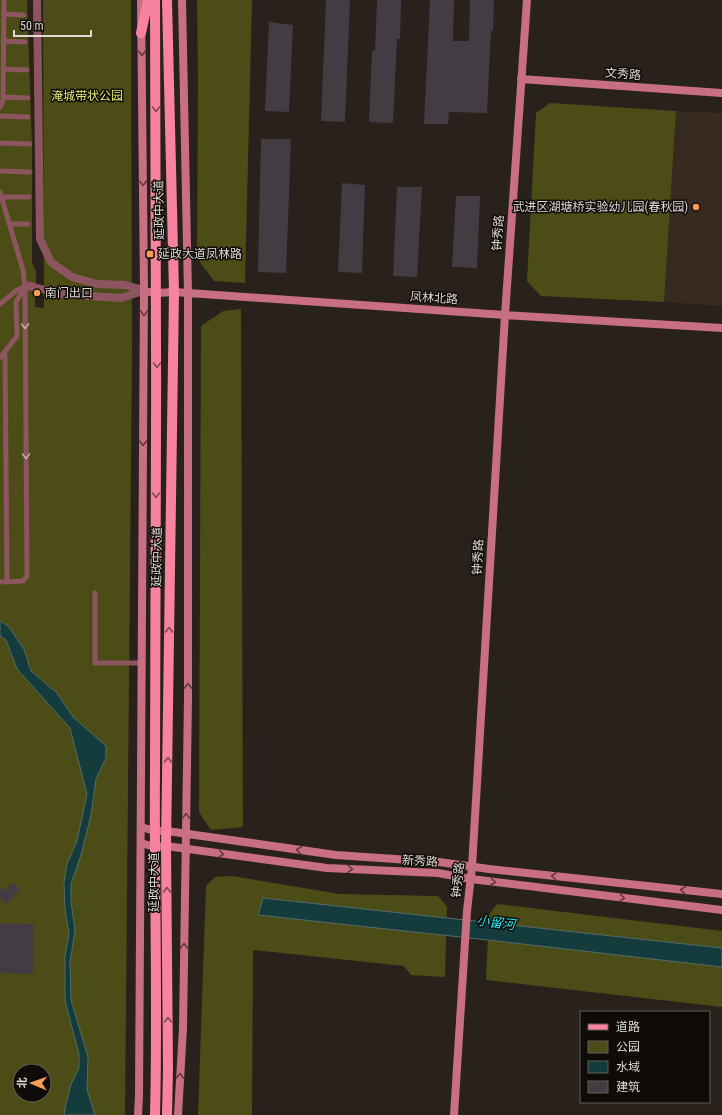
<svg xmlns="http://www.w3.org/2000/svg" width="722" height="1115" viewBox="0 0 722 1115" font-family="'Roboto Condensed','Noto Sans SC',sans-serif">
<rect width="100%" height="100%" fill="#29211b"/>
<path fill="#372a21" d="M676,111L722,113V306L664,302Z"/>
<path fill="#4c4d16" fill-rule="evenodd" d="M0,0H27L32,146V263L36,271L35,307L44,308L43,0H131L132,355L125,1115H0ZM20,1071H44V1095H20Z
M197,0H252L245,283L214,281L197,258L198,77Z
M550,103L676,111L664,302L541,296L527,281L536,113Z
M241,309L243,827L211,830L199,812L201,326L223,311Z
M232,876L340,894L438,896L447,907L445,977L411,975L404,966L253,950L252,1115H198L206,886L215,877Z
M497,904L722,931V1007L486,980L489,915Z"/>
<path fill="#153c3d" stroke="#526b6b" d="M0,621L8,626L24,649L31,671L57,693L73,717L106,746V758L96,779L91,815L81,855L71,884V902L75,930L70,963L71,1000L88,1057L87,1090L94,1112V1115H64L66,1104L71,1084L79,1068V1054L65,1001V955L69,934L65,909L64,883L67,864L77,841L87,794L70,728L17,669L6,640L0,636Z
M263,898L722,948V967L488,940L258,915Z"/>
<path fill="#443c43" d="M326,0H350L345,122L321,121Z
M377,0H401L400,39H397L393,123L369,122L372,51L375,50Z
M430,0H454L453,41H469L470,0H494L493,31H491L487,113L449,112L448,124H424Z
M269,22L293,25L289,112L265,111Z
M261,139H291L286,273L258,272Z
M342,183L365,185L362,273L338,272Z
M397,187H422L417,277L393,276Z
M456,196H480L477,268L452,267Z
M12,883L20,890L7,904L0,898V887L4,891Z
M0,923L34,924L33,974L0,973Z"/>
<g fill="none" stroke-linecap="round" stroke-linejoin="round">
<path stroke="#8d5560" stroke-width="5" d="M4,14L24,15
M4,41L25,42
M3,69L27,70
M3,97L28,98
M0,107L3,100L4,0
M0,116L28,117
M0,143L30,144
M0,171L30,172
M0,192L23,270L25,287L27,576L23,581L0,582
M2,197H29
M9,224H28
M0,304L17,290L25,287
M5,352L7,581
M0,358L17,336L16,302L24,288
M95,593V663H142"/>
<path stroke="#8d5560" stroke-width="8" d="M37,0L40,239L51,262L72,277L97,284L125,285L144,290
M25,287L29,286L34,287L60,294L121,298L143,291"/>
<path stroke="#c96f83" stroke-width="8" d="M521,79L722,93
M150,292L157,293L174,292L505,315L722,328
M141,827L155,831H167L336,855L439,862L489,869L722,894
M141,843L155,847L166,846L327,868L438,873L471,879L722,910
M138,1115L139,1096L144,290L141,0
M178,1115L183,1028L188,699V293L182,0
M454,1115L467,911L472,867L505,315L527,0"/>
<path stroke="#f7839e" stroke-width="10" d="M141,33L148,0
M155,1115C158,1001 154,887 155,773C156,515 157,258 155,0
M167,1115L168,1068L166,846L174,292L167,0"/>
</g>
<defs><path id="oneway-chevron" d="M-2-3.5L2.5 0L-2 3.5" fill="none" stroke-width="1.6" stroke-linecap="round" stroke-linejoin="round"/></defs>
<g stroke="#633840">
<use href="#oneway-chevron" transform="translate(142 53) rotate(89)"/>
<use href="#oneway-chevron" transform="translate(143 183) rotate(89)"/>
<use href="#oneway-chevron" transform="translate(144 313) rotate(90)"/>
<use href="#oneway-chevron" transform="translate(143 443) rotate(90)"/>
<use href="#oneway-chevron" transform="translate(188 686) rotate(-90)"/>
<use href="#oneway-chevron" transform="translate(186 816) rotate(-89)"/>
<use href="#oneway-chevron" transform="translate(299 850) rotate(-172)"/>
<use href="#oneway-chevron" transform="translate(221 854) rotate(8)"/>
<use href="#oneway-chevron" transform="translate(350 869) rotate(2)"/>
<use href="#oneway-chevron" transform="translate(554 876) rotate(-174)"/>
<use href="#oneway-chevron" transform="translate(493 882) rotate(7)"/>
<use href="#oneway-chevron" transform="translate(683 890) rotate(-174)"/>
<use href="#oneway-chevron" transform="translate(622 898) rotate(7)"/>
<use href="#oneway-chevron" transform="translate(184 946) rotate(-89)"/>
<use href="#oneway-chevron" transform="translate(180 1076) rotate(-87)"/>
</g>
<g stroke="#834754">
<use href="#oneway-chevron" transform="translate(156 109) rotate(90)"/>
<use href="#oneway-chevron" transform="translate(157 365) rotate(90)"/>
<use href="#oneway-chevron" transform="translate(156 495) rotate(90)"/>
<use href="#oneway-chevron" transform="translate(169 630) rotate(-89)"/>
<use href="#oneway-chevron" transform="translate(168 760) rotate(-89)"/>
<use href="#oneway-chevron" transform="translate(167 890) rotate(-90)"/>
<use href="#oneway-chevron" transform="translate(168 1020) rotate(-90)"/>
</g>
<g stroke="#c2abad">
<use href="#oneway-chevron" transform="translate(25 326) rotate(90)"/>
<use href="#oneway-chevron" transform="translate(26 456) rotate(90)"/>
</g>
<g fill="#fb9e52" stroke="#0f0b09" stroke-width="1.5">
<circle cx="696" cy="207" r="4"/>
<rect x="146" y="250" width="8" height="8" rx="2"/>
<circle cx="37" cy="293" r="4"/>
</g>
<g text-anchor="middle" stroke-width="3" stroke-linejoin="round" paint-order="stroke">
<g font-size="12" fill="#dfdad6" stroke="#0f0b09">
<text transform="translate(623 74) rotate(4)" y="4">文秀路</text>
<text transform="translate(159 210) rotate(-91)" y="4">延政中大道</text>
<text transform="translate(498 233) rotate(-86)" y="4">钟秀路</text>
<text transform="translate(434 298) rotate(4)" y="4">凤林北路</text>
<text transform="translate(157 557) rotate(-89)" y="4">延政中大道</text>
<text transform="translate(478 557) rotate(-87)" y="4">钟秀路</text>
<text transform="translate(420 861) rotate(3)" y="4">新秀路</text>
<text transform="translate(458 880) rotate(-84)" y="4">钟秀路</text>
<text transform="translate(154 882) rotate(-90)" y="4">延政中大道</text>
</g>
<g font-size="12" fill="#e3e875" stroke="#0f0b09">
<text x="87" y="100">淹城带状公园</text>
</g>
<g font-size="12" fill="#dfdad6" stroke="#0f0b09" text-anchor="start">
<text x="688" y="211" text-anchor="end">武进区湖塘桥实验幼儿园(春秋园)</text>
<text x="158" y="258">延政大道凤林路</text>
<text x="45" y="297">南门出口</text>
</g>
<g font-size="13" font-style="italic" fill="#26e8ec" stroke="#0f0b09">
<text transform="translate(496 922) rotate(7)" y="5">小留河</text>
</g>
</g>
<rect x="580" y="1011" width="130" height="92" fill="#0f0b09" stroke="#625e5b"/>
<rect x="588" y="1024" width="20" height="6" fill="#f7839e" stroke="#625e5b"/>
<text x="616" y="1031" font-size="12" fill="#dfdad6">道路</text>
<rect x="588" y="1041" width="20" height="12" fill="#4c4d16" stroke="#625e5b"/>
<text x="616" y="1051" font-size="12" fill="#dfdad6">公园</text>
<rect x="588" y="1061" width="20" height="12" fill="#153c3d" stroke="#625e5b"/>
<text x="616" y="1071" font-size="12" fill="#dfdad6">水域</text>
<rect x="588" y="1081" width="20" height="12" fill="#443c43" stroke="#625e5b"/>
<text x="616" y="1091" font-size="12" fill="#dfdad6">建筑</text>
<g transform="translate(32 1083) rotate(272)"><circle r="19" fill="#0f0b09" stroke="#625e5b"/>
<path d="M0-3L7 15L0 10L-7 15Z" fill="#fb9e52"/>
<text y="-6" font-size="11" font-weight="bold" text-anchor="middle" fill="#dfdad6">北</text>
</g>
<path d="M14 30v6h77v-6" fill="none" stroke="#dfdad6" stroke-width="2"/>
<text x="20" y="30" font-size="12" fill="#dfdad6" stroke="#0f0b09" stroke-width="3" paint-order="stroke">50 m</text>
</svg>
